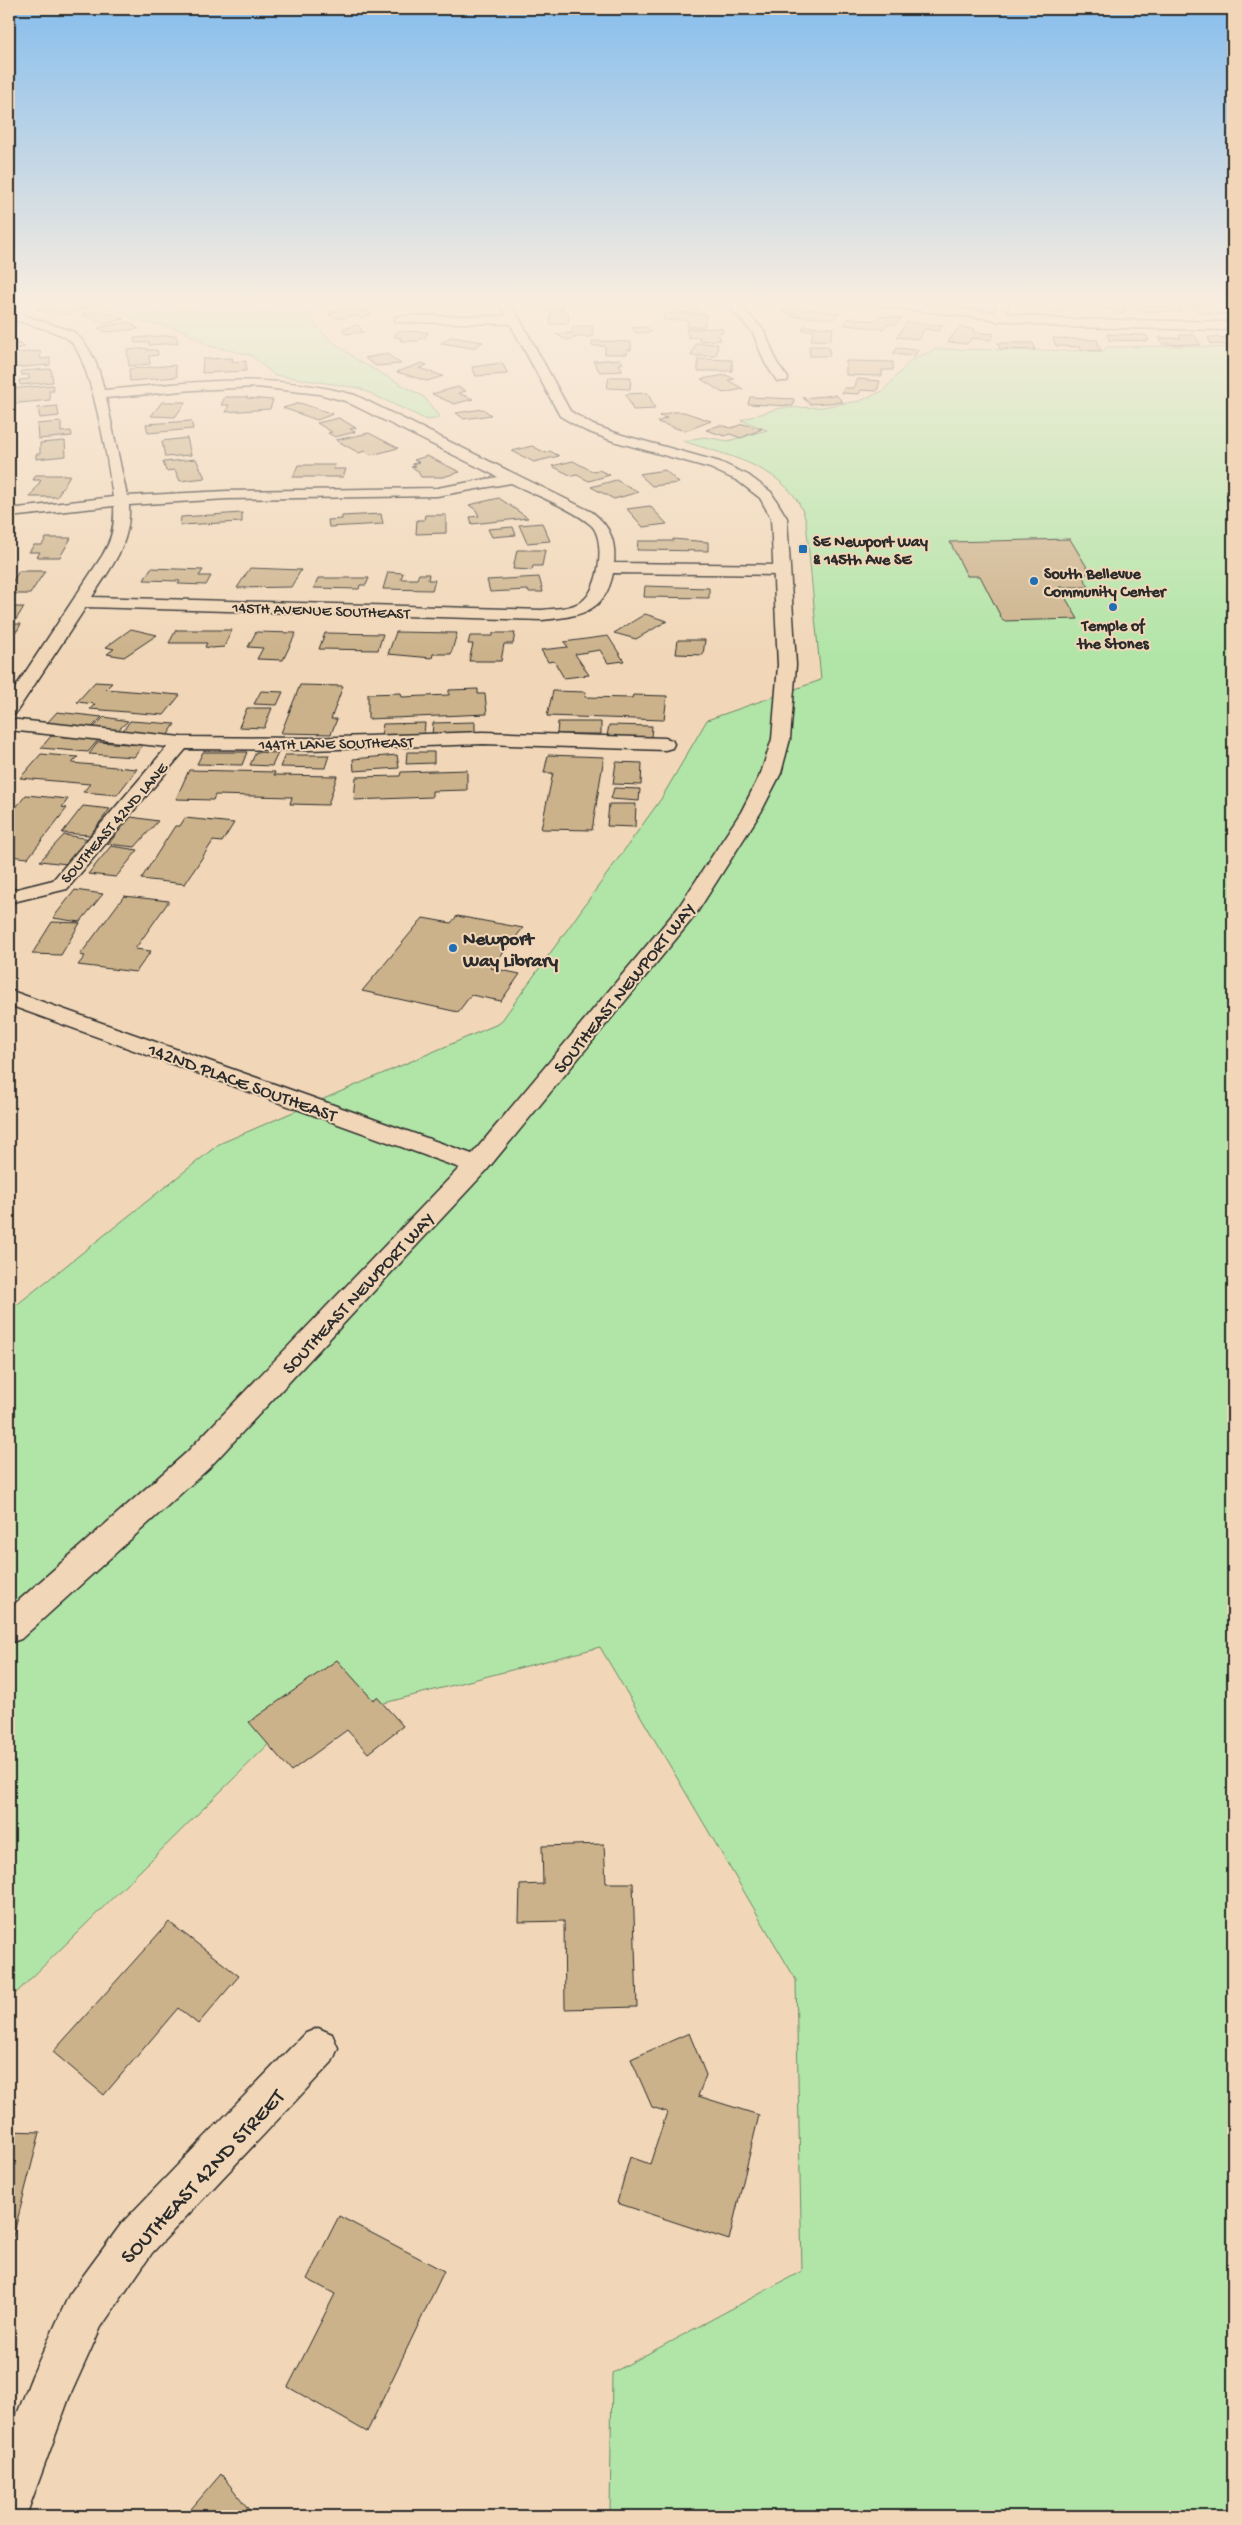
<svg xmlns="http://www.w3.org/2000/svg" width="1242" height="2525" viewBox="0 0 1242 2525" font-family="'Gochi Hand',sans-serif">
<rect width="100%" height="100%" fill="#f1d7b8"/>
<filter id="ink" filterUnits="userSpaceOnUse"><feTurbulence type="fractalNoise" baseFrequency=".02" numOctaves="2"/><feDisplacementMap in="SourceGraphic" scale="10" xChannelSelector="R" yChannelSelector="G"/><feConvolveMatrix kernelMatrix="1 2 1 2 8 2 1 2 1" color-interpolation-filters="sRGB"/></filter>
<g filter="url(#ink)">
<path fill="#b1e5a7" stroke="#6e8869" d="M99,303H162L187,311L210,303H322L310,317L326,337L359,361L424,397L440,418L427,420L359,388L274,375L251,355L209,346L180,329L138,321Z
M1185,346L1233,348V2516H610L612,2373L802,2271L796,1980L600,1647L284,1729L9,2000V1311L219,1144L500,1023L661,799L707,720L821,680L806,521C793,468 728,456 683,441L704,437L728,441L767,430L741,420L780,408L822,407L860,401L883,391L911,360L936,349L1104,351L1107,347Z"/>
<path fill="#cbb28b" stroke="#2b2b2b" d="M52,303H67L89,308L67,315L36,309Z
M431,303H451L444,308H430Z
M547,303H565L562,310H545Z
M1042,303H1066L1068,307H1061L1063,312H1045Z
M1189,303H1223L1232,311H1227L1231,315L1199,313Z
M675,304H699L697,313L673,312Z
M1097,304H1123L1126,311L1122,310L1124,314H1115L1114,310H1100Z
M1137,306H1179L1182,312L1140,311Z
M789,307L839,313L833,319L791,316L794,314L782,312Z
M343,308L355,310L360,308L369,310L364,312L372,314L362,318L352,315L342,319L328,315L334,313L330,312Z
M101,310L124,319L105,324L82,314Z
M568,312L569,323L550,324V313Z
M664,314H706L704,327H687L688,320H663Z
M880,316L902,318L895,325L887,324L883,329L844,325L849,318L875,321Z
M128,322L139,329L105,332L98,328Z
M907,322L943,325L939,331L924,329L918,339L897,337Z
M358,325L363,332L345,334L342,329Z
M573,326H593L592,337H573L575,338L567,340L556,334L572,333Z
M804,326L833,328L830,341L811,340L814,330H802Z
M647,327L651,332L636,333L632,328Z
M959,327L975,329L973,332L994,334L990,340L972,338L967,344L948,342Z
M722,328L723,332H717L721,340L700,341L699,337L689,338L686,329Z
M398,331L428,332L425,338H421L418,341H400L402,338L394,337Z
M1107,334L1146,335L1149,341L1109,340Z
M176,335L178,343L149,345V342L135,343L134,338Z
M1179,335H1194L1201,345L1163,344L1159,338H1181Z
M451,337L483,342L473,348L441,343Z
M1208,337L1233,338V345L1211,344Z
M1053,338L1097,340L1101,351L1081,350L1080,347L1056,346Z
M9,339L25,347L9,350Z
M592,341L631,342V350H627V354H605V346H592Z
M696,343L718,344L716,356H691Z
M998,343H1033L1035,350L1000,349Z
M809,346H828L830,356H810Z
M147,348V350H157L158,355L149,356L150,364L129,366L127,350Z
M897,348L918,350L914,356L893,354Z
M40,351L41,359L50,358V365L9,368V354Z
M387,354L401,364L376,366L365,358Z
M233,358L232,362L246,361V371L202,373L203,359Z
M620,359L623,363L619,364L623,371L600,372L593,361Z
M698,359L732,360V371H698Z
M846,361L893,362V370H882V376L846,375Z
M422,363L427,365L419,368L443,376L427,381L397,372Z
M502,363L508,374L476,376L472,367Z
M175,365L177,377L130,381L129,369Z
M51,369L53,382L20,385L19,380L29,379V375H22L21,371Z
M726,375L734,379L728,380L743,389L723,393L701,379Z
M609,377H631L630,389L607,388Z
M858,379L880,381L877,391L861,390L859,394L842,393L844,388H854Z
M53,385L54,391H49L50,400L10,404L9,389Z
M458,387L466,391L458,393L473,399L454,404L432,394Z
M648,393L655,409L633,410L626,394Z
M836,395L843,402L810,404L803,398Z
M225,397H248L247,398L273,400L270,409L226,412L229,405H221Z
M750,397L794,399L793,406L748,404Z
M162,402H186L175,417L151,416Z
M300,403L333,414L317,420L283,408Z
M57,406L59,416L40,418L38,408Z
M483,409L491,415L464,419L456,413Z
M672,412H684L711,421L685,431L657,422L667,418L659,416Z
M339,418L356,428L350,429L355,432L335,437L328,433L332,432L317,423Z
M191,421L193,429L148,433L146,424Z
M61,422V432L71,431L72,436L38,439L37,424Z
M743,424L762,429L741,438L730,434L725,436L706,430L720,425L731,428Z
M369,433L398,448L372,455L365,451L359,453L336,440Z
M187,438L191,455L165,457L162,441Z
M65,441L66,456L36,459V454H40V443Z
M532,446L546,453L550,451L559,456L534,462L512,451Z
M427,456L460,472L443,477H421L417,470L411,467L416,466L412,464L419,462L414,460Z
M196,459L205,478L180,481L175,470L166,471L163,462Z
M573,461L592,471L599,470L610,475L589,481L577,475L572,476L552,466Z
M298,465H335L333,469H346L343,477H293Z
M665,470L679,483L652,486L639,474Z
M36,475H70L57,497H30L41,480H33Z
M616,480L639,492L614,499L591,487Z
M499,498L528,518L472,524L470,517L479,516L476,510L469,505Z
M650,506L667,524L643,527L627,509Z
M242,513V522L180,525L181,517Z
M381,514L383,524L329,527L328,520L342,519V516Z
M425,515H446V533L416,534L417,520H424Z
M542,523L550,541L527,543L519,525Z
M513,527L516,535L492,537L488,529Z
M46,538H71L60,557H37L40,552H29L34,545H42Z
M673,539L708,542V551L637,550L638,541H673Z
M1070,539L1091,574H1081L1089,587H1059L1078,619L1003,621L980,576H967L950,542Z
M517,550H545L542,566H533L532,570L513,569Z
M151,568L203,570L199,576H211L206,585L178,584L180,581L144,580Z
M250,568L301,570L291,587L237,588Z
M19,571H45L30,594H9V587Z
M388,572L403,573L401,579H417L419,574H429L428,580H435L432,590L383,589Z
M539,577L543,592H528V590L490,592L487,580Z
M318,578H369L366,585H360L359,589L314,588Z
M645,586L709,588V598L644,597Z
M9,607H24L13,624H21L17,631H9Z
M645,614L667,621L636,639L614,633Z
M131,629L157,635L124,657L107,654L114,649L106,647Z
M176,630H232L224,647L212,648L205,647L207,643H169Z
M256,632L296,633L283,660L257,659L263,648L248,647Z
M396,632L457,633L451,654H433L432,658L388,654Z
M325,633L383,634L378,650L319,649Z
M493,633H515L513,644H504L501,661H469L473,644H468L470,636H493Z
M608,636L624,661L608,663L600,650L575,654L589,675L564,678L554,661L548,662L541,650L568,647L564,642Z
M678,640H705L703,655L676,654Z
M95,682L112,683L106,689L180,695L164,715L90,709L95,704L77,702Z
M300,685L343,686L331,719H337L331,734L281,733Z
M478,689V694H485L487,714L368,719V694L401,693L402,697L449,695V690Z
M261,691L283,692L277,705L254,704Z
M553,691L586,692L585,697L632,698L633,695L667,696L664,720L547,716Z
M247,708H272L264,728L239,727Z
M57,712L102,717L92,727L47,723Z
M104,717L128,721L117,731L93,728Z
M130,721L175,724L167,736L122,732Z
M475,722V734L432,735L433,723Z
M558,722H601V734H557Z
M425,723L424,735L381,736L383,724Z
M609,725L652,726L651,737L607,736Z
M51,736L99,739L88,752L41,748Z
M98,742L143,745L134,757L89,754Z
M203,752H247L242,765L197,764Z
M256,752L278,753L272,766L250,765Z
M407,752H434V763L406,764Z
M41,754L78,757L72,763L137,769L117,795L83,792L90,784L20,778Z
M285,755H329L325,768L280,767Z
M397,755L399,768L354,771L353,759Z
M548,755L604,757L592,830L541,829L553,773H544Z
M616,762L642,763L641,785L613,784Z
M189,770L275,772L274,775L337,776L328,805L290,804L292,797L215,795L213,800L176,799Z
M467,770V790L432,791V797L354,800L356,777L400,776L401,772Z
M614,788L640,789L639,801L611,799Z
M26,795L68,799L62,807L67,808L28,858L9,856V816Z
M609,804H636L635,827L607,826Z
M83,806L110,809L90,835L62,833Z
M131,817L158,821L135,847L108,844Z
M185,818L234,823L222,842L213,841L185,884L141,879L175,826H180Z
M64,835L91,839L67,864L40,861Z
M111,846L138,850L116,877L88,874Z
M75,890L103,894L80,922L53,918Z
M124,896L169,901L135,949L151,951L136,972L78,965L85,956L80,955Z
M457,916L523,928L491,968L520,974L501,1001L471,995L458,1012L362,991L423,918L451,923Z
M52,922L80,923L61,955L32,954Z
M337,1660L373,1700L377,1697L403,1726L368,1753L347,1730L291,1771L249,1722Z
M604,1844L606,1883H633L637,2007L565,2009L564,1921L519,1922L520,1885L543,1884L542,1846Z
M169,1922L239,1976L198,2024L178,2008L104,2095L53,2052Z
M689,2033L706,2075L698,2096L759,2115L729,2240L617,2203L630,2157L650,2164L667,2112L652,2107L631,2059Z
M9,2131L40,2132L9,2252Z
M339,2216L444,2271L367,2432L288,2387L335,2294L307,2279Z
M221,2474L254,2516H185Z"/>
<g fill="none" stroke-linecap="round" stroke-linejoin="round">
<g stroke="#2b2b2b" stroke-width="3">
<path id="minor" d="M726,303H738L765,332L777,363L788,378L787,381H777L765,363L753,333Z
M997,303H1009L1004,318L998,322L992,318Z
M9,310L74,332C92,348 99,368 104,390C194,382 266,371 355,395L592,512C610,526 616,541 614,563L781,565L789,570L781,575L613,573C605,614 578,616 542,620L86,607L15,714L9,715V697L102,556C112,540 115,525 114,506L9,517V509L113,497C109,466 91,354 67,338C52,329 25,324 9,318ZM257,387L319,394L345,401L498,477L437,488L227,491L127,496L106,398L193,390ZM511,483C533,494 575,510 592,526C606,541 599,590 582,601C571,609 556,608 542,610L92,597C112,566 131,544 129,505L227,499L437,496Z
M399,316H515L521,320L515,324L395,322V318Z
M9,719L181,737L310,738L483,732L665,738L672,740L674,744L672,748L665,750L483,744L310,750L186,749L67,889L9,903V891L53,880L167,747L9,730Z
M9,990L486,1159L490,1165L486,1171L477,1173L468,1171L9,1005Z
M318,2028L332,2034L338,2048L332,2062L152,2253L101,2327L69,2398L26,2516H9V2435L32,2376L69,2295L122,2223L304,2034Z"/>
</g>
<g stroke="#2b2b2b" stroke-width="3">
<path id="tertiary" d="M871,303H909L1061,319L1233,322V330L1061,327L877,306Z"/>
</g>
<g stroke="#2b2b2b" stroke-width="3">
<path id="secondary" d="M499,303H511L570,411L593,425L622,435L720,462L748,475L771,492L787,518L796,665L790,739L781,773L761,812L694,917L486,1171L208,1469L21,1639L9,1643V1609L186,1453L468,1159L678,908L741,812L761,773L772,739L778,665L771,518L760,498L738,481L710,468L613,441L584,430L560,416Z"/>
</g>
<use href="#minor" fill="#f1d7b8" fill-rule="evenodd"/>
<use href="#tertiary" fill="#f1d7b8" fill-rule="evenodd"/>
<use href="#secondary" fill="#f1d7b8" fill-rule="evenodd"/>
</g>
</g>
<linearGradient id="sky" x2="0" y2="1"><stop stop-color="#87beed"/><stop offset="0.46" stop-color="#f9eddf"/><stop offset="1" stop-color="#f9eddf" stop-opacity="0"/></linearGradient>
<rect width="1242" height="656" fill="url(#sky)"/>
<g fill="#1f6fb2" stroke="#f1d7b8" stroke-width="2">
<rect x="798" y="544" width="10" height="10" rx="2.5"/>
<circle cx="1034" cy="581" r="5"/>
<circle cx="1113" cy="607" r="5"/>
<circle cx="453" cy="948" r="5"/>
</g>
<g text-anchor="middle" stroke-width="4" stroke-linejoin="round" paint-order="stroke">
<g font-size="16" font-weight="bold" fill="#2b2b2b" stroke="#f1d7b8" text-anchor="start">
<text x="813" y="546">SE Newport Way<tspan x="813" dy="18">&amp; 145th Ave SE</tspan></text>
<text x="1044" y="578">South Bellevue<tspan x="1044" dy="18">Community Center</tspan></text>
<text x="1113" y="630" text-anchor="middle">Temple of<tspan x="1113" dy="18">the Stones</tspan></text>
</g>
<g font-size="16" fill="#2b2b2b" stroke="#f1d7b8">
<text transform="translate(321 609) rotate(2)" y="6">145TH AVENUE SOUTHEAST</text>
<text transform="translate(336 742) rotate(-1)" y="6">144TH LANE SOUTHEAST</text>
<text transform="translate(113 822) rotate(-49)" y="6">SOUTHEAST 42ND LANE</text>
</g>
<g font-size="19" font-weight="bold" fill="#2b2b2b" stroke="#f1d7b8" text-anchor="start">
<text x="463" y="944">Newport<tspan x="463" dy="22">Way Library</tspan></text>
</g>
<g font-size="19" fill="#2b2b2b" stroke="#f1d7b8">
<text transform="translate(623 987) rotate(-51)" y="7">SOUTHEAST NEWPORT WAY</text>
<text transform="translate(243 1081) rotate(20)" y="7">142ND PLACE SOUTHEAST</text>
<text transform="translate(357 1292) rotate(-47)" y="7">SOUTHEAST NEWPORT WAY</text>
</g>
<g font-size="22" fill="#2b2b2b" stroke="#f1d7b8">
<text transform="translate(201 2175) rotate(-47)" y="8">SOUTHEAST 42ND STREET</text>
</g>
</g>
<rect width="1242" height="2525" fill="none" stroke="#f1d7b8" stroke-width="30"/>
<rect x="15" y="15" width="1212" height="2495" fill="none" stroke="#2b2b2b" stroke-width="2" filter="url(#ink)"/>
</svg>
